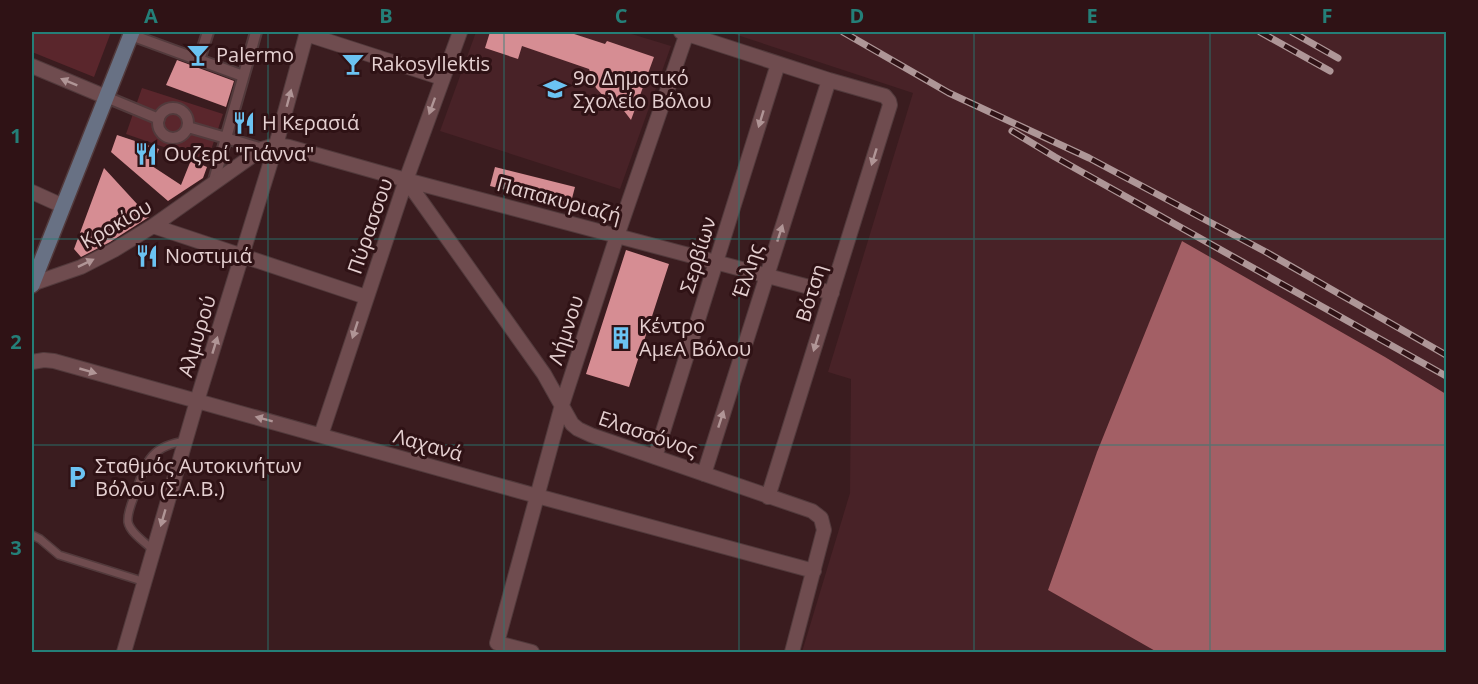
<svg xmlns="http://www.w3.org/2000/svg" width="1478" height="684" viewBox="0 0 1478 684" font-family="'Open Sans',sans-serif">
<rect width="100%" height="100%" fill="#3a1c1f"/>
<path fill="#482227" d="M476,32H625L671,46L620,189L440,131Z
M728,32H1446V394L1385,357L1182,241L1097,452L1048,590L1157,652H802L850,493L851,379L828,372L913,93Z"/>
<path fill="#5a262c" d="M32,32H111L94,77L32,52Z
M142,88L223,114L207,162L126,134Z"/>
<path fill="#a35f65" d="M1182,241L1385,357L1446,394V652H1157L1048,590L1097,452Z"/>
<path fill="#d68d93" d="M490,32H568L605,44L607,41L654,57L631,120L621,107L610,103L596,88L589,69L522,46L518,59L485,48Z
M177,60L234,81L226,107L166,85Z
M117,135L159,149L152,166L181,185L191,160L207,167L203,178L168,201L111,152Z
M495,167L575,187L570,206L490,186Z
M104,168L149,217L110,242L81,257L74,249Z
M626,250L669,264L629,387L586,374Z"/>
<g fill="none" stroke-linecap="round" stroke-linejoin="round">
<g stroke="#523a3c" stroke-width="10">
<path id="service" d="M32,535L40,539L59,555L145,582
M153,550C146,543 130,533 128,522C127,513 132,502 135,494C146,463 149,446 186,441"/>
</g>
<g stroke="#523a3c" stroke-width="14">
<path id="pedestrian" d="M131,35L243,76
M199,60L208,32
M106,97L159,119
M158 123a15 15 0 1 1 30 0a15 15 0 1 1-30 0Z
M188,127L226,138L262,149
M213,184L256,32"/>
</g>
<g stroke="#523a3c" stroke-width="16">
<path id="minor" d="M681,32L829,80L885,96L889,101L890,105L768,497
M306,34L442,78
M32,66L106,97
M406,180L544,374L572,424L578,429L591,435L812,511L821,518L824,530L792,652
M32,192L63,206
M153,226L366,297
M32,284L81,267L114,250L153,226L262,149L276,145L289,147L406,180L832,293
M32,362L44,360L54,361L537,496L814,571
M321,435L406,180L460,32
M655,457L778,64
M704,474L829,80
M124,652L197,401L276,145L307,32
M532,652L497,643L562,405L617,236L687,33"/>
</g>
<g stroke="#523a3c" stroke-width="18">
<path id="secondary" d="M32,285L132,32"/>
</g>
<use href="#service" stroke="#6f4c4f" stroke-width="7"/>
<use href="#pedestrian" stroke="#6f4c4f" stroke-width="10"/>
<use href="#minor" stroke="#6f4c4f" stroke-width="14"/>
<use href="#secondary" stroke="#687184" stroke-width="15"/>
<g stroke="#ae9697" stroke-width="7">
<path id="rail" d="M843,32L949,93L1089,158L1266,252L1446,355
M1260,32L1330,71
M1292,32L1338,58
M1012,131L1055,157L1446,376"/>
</g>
<use href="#rail" stroke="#2f1215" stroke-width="4.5" stroke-dasharray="14" stroke-linecap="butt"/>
</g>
<defs><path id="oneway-solid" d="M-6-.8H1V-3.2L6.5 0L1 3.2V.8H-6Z" transform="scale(1.5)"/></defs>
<g fill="#b09596">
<use href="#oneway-solid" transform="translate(69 82) rotate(-158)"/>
<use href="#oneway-solid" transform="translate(289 98) rotate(-75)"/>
<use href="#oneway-solid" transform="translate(432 106) rotate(110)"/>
<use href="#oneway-solid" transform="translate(761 119) rotate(107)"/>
<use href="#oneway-solid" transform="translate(874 157) rotate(107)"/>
<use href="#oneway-solid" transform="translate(780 233) rotate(-72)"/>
<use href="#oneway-solid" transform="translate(86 263) rotate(-26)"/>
<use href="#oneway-solid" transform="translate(355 330) rotate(108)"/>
<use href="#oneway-solid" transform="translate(816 343) rotate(107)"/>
<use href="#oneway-solid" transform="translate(215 345) rotate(-73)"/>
<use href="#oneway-solid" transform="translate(88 371) rotate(16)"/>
<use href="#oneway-solid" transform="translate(264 419) rotate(-165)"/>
<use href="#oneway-solid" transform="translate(721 419) rotate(-72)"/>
<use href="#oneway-solid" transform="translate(163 518) rotate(106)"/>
</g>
<path fill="none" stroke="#247f78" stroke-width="1.5" stroke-opacity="0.55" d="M268,32V652M504,32V652M739,32V652M974,32V652M1210,32V652M32,239H1446M32,445H1446"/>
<defs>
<g id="bar-bare" transform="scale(1.8)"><path d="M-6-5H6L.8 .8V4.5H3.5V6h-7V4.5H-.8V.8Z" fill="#6bc3f2" stroke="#2f1215" stroke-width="2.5" paint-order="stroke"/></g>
<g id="school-bare" transform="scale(1.8)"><path d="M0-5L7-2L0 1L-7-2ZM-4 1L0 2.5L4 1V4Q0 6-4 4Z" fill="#6bc3f2" stroke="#2f1215" stroke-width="2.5" paint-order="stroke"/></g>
<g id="restaurant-bare" transform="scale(1.8)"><path d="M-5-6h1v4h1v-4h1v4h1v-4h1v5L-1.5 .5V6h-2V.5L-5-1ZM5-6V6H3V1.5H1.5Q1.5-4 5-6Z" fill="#6bc3f2" stroke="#2f1215" stroke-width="2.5" paint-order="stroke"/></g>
<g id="building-bare" transform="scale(1.8)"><path d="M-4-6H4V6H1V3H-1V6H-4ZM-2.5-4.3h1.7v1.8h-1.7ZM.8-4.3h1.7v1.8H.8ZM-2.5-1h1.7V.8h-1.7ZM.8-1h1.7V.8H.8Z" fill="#6bc3f2" stroke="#2f1215" stroke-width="2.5" paint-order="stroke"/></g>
<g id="parking-bare" transform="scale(1.8)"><path d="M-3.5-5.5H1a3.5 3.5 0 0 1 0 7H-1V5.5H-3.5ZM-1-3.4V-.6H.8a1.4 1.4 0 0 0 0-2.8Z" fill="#6bc3f2" stroke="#2f1215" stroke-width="2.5" paint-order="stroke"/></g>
</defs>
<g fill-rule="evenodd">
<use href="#bar-bare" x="198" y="55"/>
<use href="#bar-bare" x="353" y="64"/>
<use href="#school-bare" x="555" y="89"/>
<use href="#restaurant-bare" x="244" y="123"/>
<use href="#restaurant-bare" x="146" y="154"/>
<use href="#restaurant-bare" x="147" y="256"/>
<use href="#building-bare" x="621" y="338"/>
<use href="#parking-bare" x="77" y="477"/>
</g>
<g text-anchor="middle" stroke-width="6" stroke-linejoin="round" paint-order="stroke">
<g font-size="20" fill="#e5d0d1" stroke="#2f1215" text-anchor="start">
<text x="216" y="62">Palermo</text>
<text x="371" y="71">Rakosyllektis</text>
<text x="573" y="85">9ο Δημοτικό<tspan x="573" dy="23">Σχολείο Βόλου</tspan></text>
<text x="262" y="130">Η Κερασιά</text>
<text x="164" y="161">Ουζερί "Γιάννα"</text>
<text x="165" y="263">Νοστιμιά</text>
<text x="639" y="333">Κέντρο<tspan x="639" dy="23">ΑμεΑ Βόλου</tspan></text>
<text x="95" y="473">Σταθμός Αυτοκινήτων<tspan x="95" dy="23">Βόλου (Σ.Α.Β.)</tspan></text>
</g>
<g font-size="20" fill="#e5d0d1" stroke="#2f1215">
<text transform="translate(559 200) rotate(15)" y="7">Παπακυριαζή</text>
<text transform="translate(116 224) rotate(-30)" y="7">Κροκίου</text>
<text transform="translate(370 226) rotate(-71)" y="7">Πύρασσου</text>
<text transform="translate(698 255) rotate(-73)" y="7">Σερβίων</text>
<text transform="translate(748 271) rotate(-72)" y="7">Έλλης</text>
<text transform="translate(811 293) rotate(-73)" y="7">Βότση</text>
<text transform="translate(566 330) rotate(-72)" y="7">Λήμνου</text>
<text transform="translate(197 336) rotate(-73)" y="7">Αλμυρού</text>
<text transform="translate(648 434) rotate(19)" y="7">Ελασσόνος</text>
<text transform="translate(428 445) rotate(16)" y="7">Λαχανά</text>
</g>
</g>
<rect width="1478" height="684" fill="none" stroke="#2f1215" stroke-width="66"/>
<rect x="33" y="33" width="1412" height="618" fill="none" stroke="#247f78" stroke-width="2"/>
<g font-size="20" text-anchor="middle" font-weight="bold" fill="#247f78">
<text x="151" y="23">A</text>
<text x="386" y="23">B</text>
<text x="621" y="23">C</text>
<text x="857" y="23">D</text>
<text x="1092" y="23">E</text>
<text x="1327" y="23">F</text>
<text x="16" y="143">1</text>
<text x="16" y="349">2</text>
<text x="16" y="555">3</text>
</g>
</svg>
